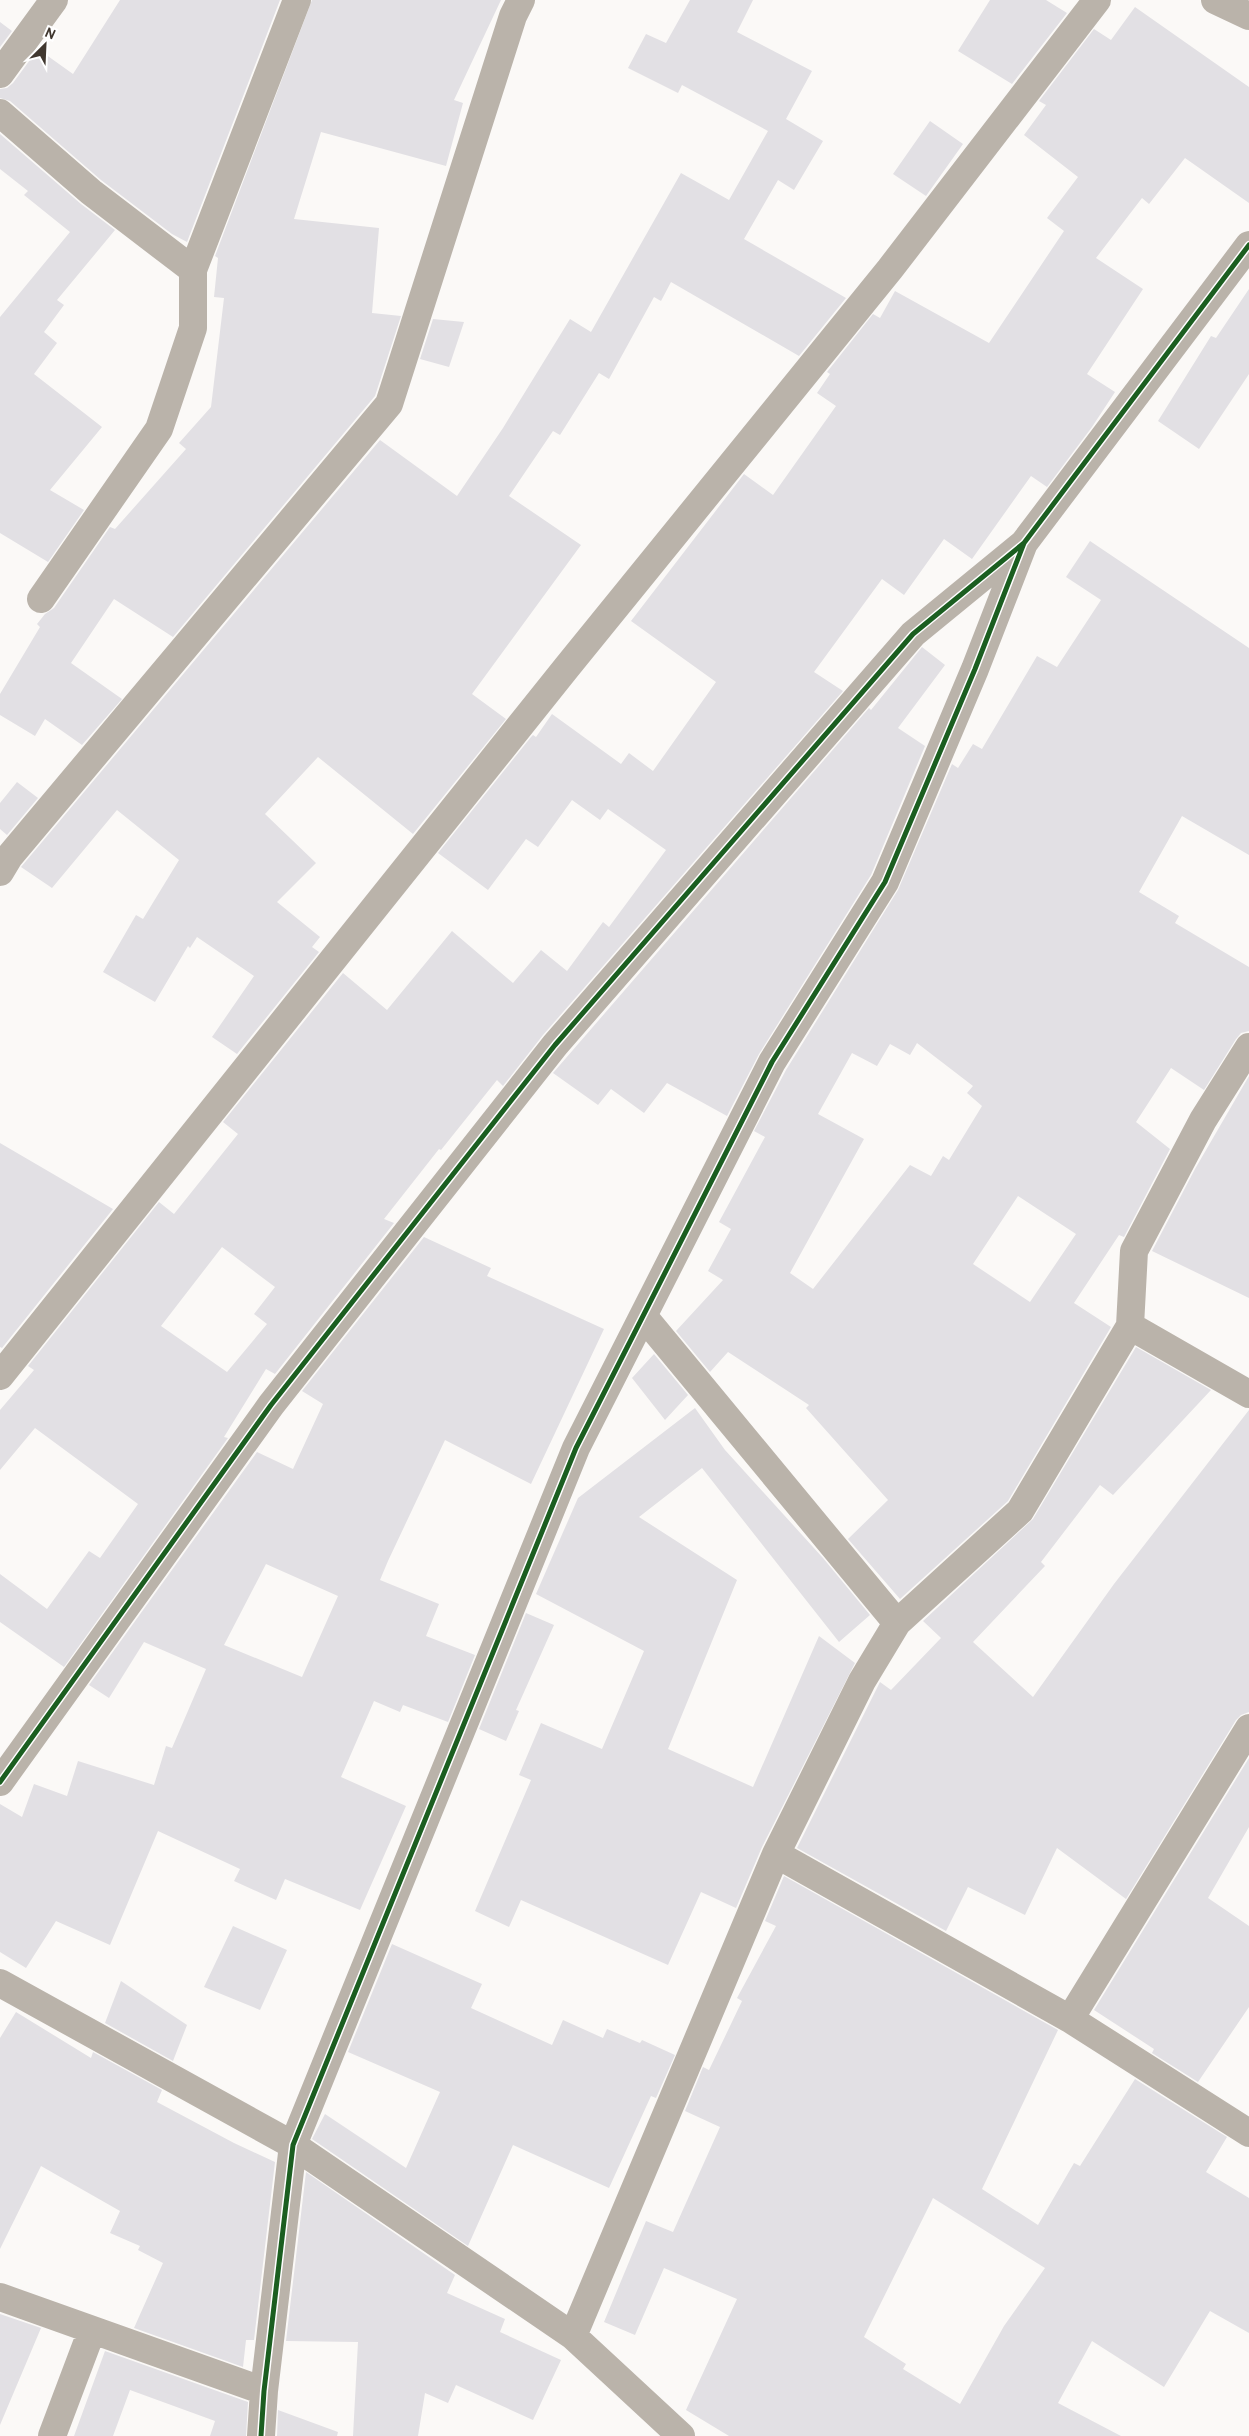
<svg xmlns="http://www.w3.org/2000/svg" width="1249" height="2436" viewBox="0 0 1249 2436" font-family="Overpass,sans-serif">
<rect width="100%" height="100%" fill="#fbf9f7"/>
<path fill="#e2e0e4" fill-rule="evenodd" d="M120,0H280L187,242L172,234L101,180L10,101L0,98V89L7,88L13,83L38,49L73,74Z
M312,0H501L454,100L463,103L446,166L321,132L294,219L379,228L372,313L401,316L375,396L173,637L114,599L71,663L122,699L82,745L45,719L35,736L0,715V694L40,627L37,624L45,614L54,608L110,527L115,529L186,449L179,443L211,407L224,298L214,297L218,258L215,256Z
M690,0H753L737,32L812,71L786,119L823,141L794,190L778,180L744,239L846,298L799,356L671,282L661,301L654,297L609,379L599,373L560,435L553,431L509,496L581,545L472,694L506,719L413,834L318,757L265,814L316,863L277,902L320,937L312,947L319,952L237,1054L212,1037L254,976L197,937L190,948L188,946L155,1002L103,972L136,915L143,919L179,860L117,810L52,888L21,867L380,440L457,496L503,428L570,319L591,332L681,173L729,200L768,131L682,85L678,93L628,68L646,34L666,43Z
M990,0H1046L1067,13L1012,84L958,51Z
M1135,7L1249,87V203L1185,158L1149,204L1142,198L1096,258L1143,289L1087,374L1115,392L1092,427L1047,487L1031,476L972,559L944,539L904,595L882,579L814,672L843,691L543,1035L503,1086L497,1080L441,1150L439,1149L384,1219L394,1223L275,1374L266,1369L224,1437L228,1438L64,1667L0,1622V1574L47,1609L89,1551L100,1558L138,1504L35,1428L0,1470V1410L34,1370L28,1366L159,1202L174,1214L238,1134L223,1122L343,973L387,1010L452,931L513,983L541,950L567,971L603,922L609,927L666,850L608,809L600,820L572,800L538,847L526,839L488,890L438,853L531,737L533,735L536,737L552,714L621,764L629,753L653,771L716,682L631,621L744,474L773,495L836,406L817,393L830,374L827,372L873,314L880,318L895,291L989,343L1064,231L1047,218L1078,177L1024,135L1046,105L1039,101L1094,29L1111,40ZM222,1247L275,1287L254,1314L267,1324L227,1372L161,1326Z
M0,22L12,31L0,47Z
M930,121L963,144L926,196L893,174Z
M0,134L81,204L115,230L57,300L64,305L44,332L57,343L34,374L102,427L50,490L84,510L48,562L0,533V317L70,232L24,195L28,191L0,169Z
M1249,289V374L1199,449L1158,421L1211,336L1216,338Z
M433,319L464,322L449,367L420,359Z
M1090,541L1249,648V855L1182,816L1139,892L1179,916L1175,923L1249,967V1031L1241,1033L1236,1039L1204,1090L1171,1068L1136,1122L1170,1149L1124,1237L1119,1235L1074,1303L1111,1327L1008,1501L900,1599L848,1539L888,1500L806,1408L809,1405L728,1352L710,1372L676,1331L723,1280L708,1271L731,1229L719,1222L765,1137L754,1131L786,1070L898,890L952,764L958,768L973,744L982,749L1037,656L1057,667L1101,600L1066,577ZM917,1043L973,1086L967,1093L982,1106L949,1160L943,1156L931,1176L910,1165L813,1289L790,1273L864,1139L818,1114L852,1053L877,1066L890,1044L910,1055ZM1018,1196L1076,1234L1030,1302L973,1264Z
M922,647L945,665L898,728L925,746L871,875L759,1054L727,1116L667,1083L644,1113L611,1089L598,1105L553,1073L869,708L871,710Z
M17,782L38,798L7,835L0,829V803Z
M1249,1076V1298L1152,1251L1195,1169Z
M0,1143L113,1209L2,1348L0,1347Z
M424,1237L491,1268L487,1276L604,1329L531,1484L445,1440L388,1561L380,1580L439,1604L426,1636L475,1655L448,1722L403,1705L400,1712L374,1701L341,1777L406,1806L360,1910L285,1879L276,1900L234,1881L240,1869L158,1831L110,1945L56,1921L26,1968L0,1952V1804L22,1817L34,1784L67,1796L78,1761L154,1785L166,1746L172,1748L206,1669L144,1642L109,1698L89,1685L257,1452L293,1469L323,1404L302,1391ZM266,1564L338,1596L302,1677L224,1645Z
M1136,1347L1211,1390L1113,1495L1100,1485L1041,1562L1045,1566L973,1642L1033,1697L1114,1584L1249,1410V1712L1241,1715L1236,1720L1126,1899L1057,1848L1025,1915L968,1887L946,1931L797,1848L880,1682L891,1690L941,1638L923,1621L1033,1519Z
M654,1354L688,1395L665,1420L632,1378Z
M695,1408L725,1450L823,1558L870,1615L839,1642L702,1468L639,1517L737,1580L668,1749L753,1787L819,1636L855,1663L762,1847L736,1908L701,1892L668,1965L521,1900L509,1927L475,1911L531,1780L519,1775L541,1723L602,1749L644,1651L536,1594L578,1498Z
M526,1613L554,1625L516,1710L519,1711L506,1741L479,1729Z
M1249,1758V1827L1208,1898L1249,1926V2007L1198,2082L1152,2053L1154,2049L1094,2010Z
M784,1876L1058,2030L982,2189L1038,2225L1074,2163L1080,2166L1135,2079L1227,2137L1206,2172L1249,2198V2333L1210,2311L1164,2387L1092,2341L1058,2403L1121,2436H729L686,2410L737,2299L664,2268L635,2335L604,2322L646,2221L673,2232L720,2127L685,2111L703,2067L709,2070L742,2001L737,1998L776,1926L765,1921ZM933,2198L1045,2268L1004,2326L960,2404L903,2369L906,2364L864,2337Z
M233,1926L287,1950L260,2010L204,1987Z
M392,1944L482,1984L471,2008L552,2045L563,2020L603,2038L607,2029L640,2043L642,2040L675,2055L656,2098L651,2096L609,2188L513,2145L468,2246L312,2139L325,2114L406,2168L440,2092L348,2052Z
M121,1981L187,2025L173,2061L105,2023Z
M16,2012L91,2058L93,2052L162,2090L157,2102L234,2143L275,2162L254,2340H246L243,2367L134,2328L163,2263L138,2250L140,2246L110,2233L120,2211L41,2166L0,2249V2038Z
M306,2172L455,2275L447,2293L505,2319L500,2332L561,2360L533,2420L456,2385L448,2403L425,2393L418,2436H353L358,2342L286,2341Z
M0,2314L41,2328L0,2425Z
M105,2351L248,2402L246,2436H210L215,2421L130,2390L113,2436H74Z
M278,2410L338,2432L337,2436H277Z"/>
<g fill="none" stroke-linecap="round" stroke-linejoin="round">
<path stroke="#bab3aa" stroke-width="28" d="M0,74L54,0
M0,113L91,192L193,270
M41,599L159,429L193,328V270L297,0
M0,872L9,857L389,404L513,16L521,0
M644,1317L897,1623
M1130,1326L1249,1394
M0,1376L567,667L890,269L1097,0
M0,1782L271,1405L555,1045L913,634L1024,543L1249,245
M776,1854L1070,2019L1249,2133
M0,1983L293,2145L573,2336L681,2436
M1070,2019L1249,1728
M0,2297L264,2391
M573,2336L776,1854L862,1681L897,1623L1020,1511L1130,1326L1134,1251L1203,1120L1249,1047
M52,2436L92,2330
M261,2436L264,2391L293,2145L576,1448L772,1062L885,882L975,669L1024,543"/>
<path stroke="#bab3aa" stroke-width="28" d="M1215,0L1249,16"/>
<g stroke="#fff" stroke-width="8">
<path id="cycleway" d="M0,1782L271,1405L555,1045L913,634L1024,543L1249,245
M261,2436L264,2391L293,2145L576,1448L772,1062L885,882L975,669L1024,543"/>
</g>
<use href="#cycleway" stroke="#1b5e20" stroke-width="5"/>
</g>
<g transform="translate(45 45) rotate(24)" stroke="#ffffff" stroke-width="4" paint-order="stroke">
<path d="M0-4L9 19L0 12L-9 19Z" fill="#40372f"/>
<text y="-8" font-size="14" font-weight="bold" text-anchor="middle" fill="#40372f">N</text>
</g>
</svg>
